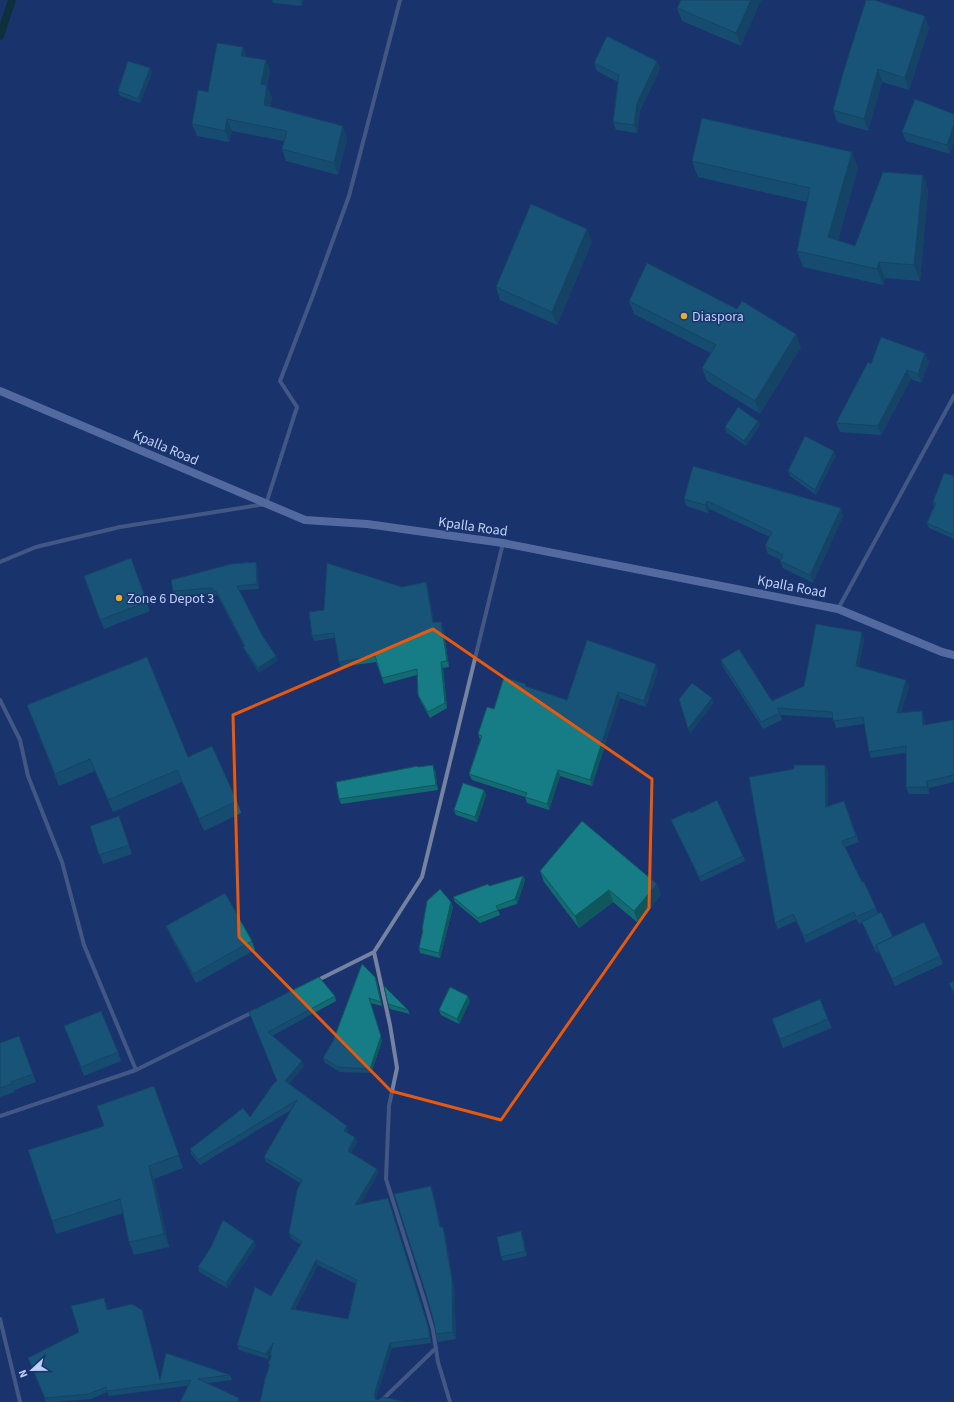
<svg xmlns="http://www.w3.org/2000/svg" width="954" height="1402" viewBox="0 0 954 1402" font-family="'Source Sans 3',sans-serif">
<rect width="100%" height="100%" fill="#1a336e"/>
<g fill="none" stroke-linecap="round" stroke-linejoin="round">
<path stroke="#002d02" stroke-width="8" d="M0,36L12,0"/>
<path stroke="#7583a1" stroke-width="4" d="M0,562L36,547L120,527L266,504L297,407L280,381L313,295L349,196L400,0
M838,609L954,396
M0,700L20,740L28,776L62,862L84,945L136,1070
M374,952L390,1025L397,1068L389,1106L386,1179L424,1299L433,1330L438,1362L450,1402
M316,981L374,952L422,877L503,543
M0,1116L136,1070L255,1011
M0,1319L20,1402
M380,1402L436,1348"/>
<path stroke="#97aedd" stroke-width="8" d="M0,391L305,520L367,524L503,543L838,609L942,652L954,655"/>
</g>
<path fill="#136b72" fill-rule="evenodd" d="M272,0H303L302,6L273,3Z
M761,0L741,46L682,21L677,8Z
M929,28L909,90L882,82L868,131L837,122L833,110L844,70Z
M243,47L246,57L266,60L270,72L267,86L272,97L270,107L347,138L338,175L286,161L282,149L284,141L232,131L229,142L197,136L192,124L208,92Z
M657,61L660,69L640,111L637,133L616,130L613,122L618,82L597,71L594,63Z
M150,68L152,73L140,103L120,96L118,91Z
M954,114L950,154L906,141L902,132Z
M852,152L858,168L838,240L855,246L923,175L928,191L920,281L885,278L883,285L803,267L797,251L807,202L698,177L692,161Z
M592,242L557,325L500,300L496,287Z
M629,301L801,347L760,414L707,381L702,368L711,353L634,314Z
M929,362L921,383L911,379L881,435L840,432L836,423L871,364Z
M758,421L760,425L746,446L726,432L725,427Z
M836,455L816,495L790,476L788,471Z
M954,476V539L929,528L927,523L934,506L933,502Z
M684,499L843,516L813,583L783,568L780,561L781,560L768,554L765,546L770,537L709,509L708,513L686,506Z
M131,558L150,611L104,629L84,576Z
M257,567L259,589L239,590L262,635L278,660L259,673L245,651L243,647L244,646L217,595L215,596L214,593L174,596L173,591Z
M426,582L428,588L434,622H441L443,627L449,667L443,668L447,708L430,718L420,700L418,695L417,675L384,684L376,662L341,667L339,662L335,638L314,641L312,636L324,610L402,587Z
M864,639L859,667L909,687L901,713L922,711L924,718L925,725L954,720V782L929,788V794H909L906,787V753L871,758L869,752L864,724L836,728L833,718L780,715L782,720L763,729L723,667L721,660L772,701L804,686Z
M658,670L646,707L620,698L592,786L560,776L549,810L527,803L525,797L472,780L469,774L480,740L478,734L494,709L527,687L567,700Z
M27,705L188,757L237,801L241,813L204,831L182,782L113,812L95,771L59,786Z
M825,765L828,772V806L844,801L859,842L845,847L862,882L876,908L878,914L893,937L940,956L943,964L895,986L879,951L876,953L862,922L859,924L856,919L806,943L796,921L778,929L775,923Z
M418,767L435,770L438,790L341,804L339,799Z
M484,790L486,795L477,822L456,815L454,810Z
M691,813L743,856L745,861L701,882L671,820Z
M119,816L132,854L103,864L90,826Z
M540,871L657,884L661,895L638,923L613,902L579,928L544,882Z
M523,876L525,880L517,904L498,910L500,915L480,923L455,902L453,897Z
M451,902L453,907L440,958L420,953L419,948L423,932L422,930Z
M166,926L252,941L255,950L196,983L170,935Z
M375,977L377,982L382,1006L370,1003L382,1041L371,1073L340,1072L325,1063L323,1058Z
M335,996L336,1001L272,1036L302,1061L304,1066L289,1083L348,1131V1133L357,1142L351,1153L377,1169L378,1174L360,1204L430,1331L431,1343L392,1348L376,1397L377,1400L406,1402H260L269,1367L268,1363L271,1357L270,1355L268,1359L239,1350L237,1345L271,1296L301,1245L291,1238L289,1233L300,1183L266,1162L264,1157L291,1110L200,1165L191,1154L190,1149L250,1117L277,1081L249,1012ZM318,1265L356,1284L348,1319L295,1309Z
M470,1001L459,1024L441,1015L439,1010Z
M388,1004L408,1010L410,1014L390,1009Z
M772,1019H828L832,1028L783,1048Z
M64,1026L118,1052L121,1061L84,1076Z
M0,1043L33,1074L36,1082L14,1090L15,1092L0,1097Z
M154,1086L183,1168L154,1179L169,1247L134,1255L129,1242L123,1213L56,1234L52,1221L104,1126Z
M433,1193L441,1227L445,1234L454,1287L456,1339L438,1342L436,1334Z
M523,1236L527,1256L503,1261L501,1257Z
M256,1246L227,1288L199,1272L198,1267Z
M106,1302L108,1310L143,1315L160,1379L230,1375L232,1380L109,1396L107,1392L91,1399L54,1402H46L28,1358L79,1332Z"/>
<path fill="#0f575d" d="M300,0H303L302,6Z
M751,0H761L741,46L736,33Z
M925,16L929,28L909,90L905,78Z
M243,47L247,59L241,56Z
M266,60L270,72L267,86L272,97L268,117L264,105L261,84Z
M657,61L660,69L640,111L637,133L634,125L637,103Z
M150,68L152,73L140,103L138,99Z
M878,69L882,82L868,131L864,119Z
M227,119L232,131L229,142L225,131Z
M954,125V143L950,154L947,145Z
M343,126L347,138L338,175L334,163Z
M852,152L858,168L834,253L828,237Z
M923,175L928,191L920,281L914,265Z
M587,229L592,242L557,325L552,312Z
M879,262L885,278L883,285L877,269Z
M796,334L801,347L760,414L755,401Z
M925,353L929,362L921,383L918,374Z
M907,370L911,379L881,435L878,426Z
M758,421L760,425L746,446L744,441Z
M834,451L836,455L816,495L815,490Z
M707,501L709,509L708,513L705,505Z
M841,508L843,516L813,583L810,575Z
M256,562L257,567L259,589L257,584Z
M426,582L428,588L435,628L433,622Z
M441,622L443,627L449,667L447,661Z
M862,632L864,639L858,673L856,666Z
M276,656L278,660L259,673L258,668Z
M441,662L443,668L447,708L445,703Z
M656,664L658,670L646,707L644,701Z
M906,680L909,687L899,720L897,713Z
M618,692L620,698L592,786L590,780Z
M712,698L714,703L690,734L688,729Z
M922,711L924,718L925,732L923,725Z
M433,765L435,770L438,790L436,785Z
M825,765L828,772V813L826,807Z
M558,770L560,776L549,810L547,804Z
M927,781L929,788V794L927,787Z
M484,790L486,795L477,822L475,817Z
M523,876L525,880L517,904L515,899Z
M657,884L661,895L638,923L634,911Z
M609,890L613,902L579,928L575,916Z
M451,902L453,907L440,958L439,953Z
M375,977L377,982L382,1006L381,1002Z
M468,996L470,1001L459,1024L457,1019Z
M369,998L382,1041L371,1073L370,1069Z
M302,1061L304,1066L287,1086L285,1081Z
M347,1126L348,1131L346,1136L344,1131Z
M355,1137L357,1142L350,1156L348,1151Z
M149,1166L154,1179L169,1247L164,1234Z
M377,1169L378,1174L357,1210L355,1205Z
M431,1186L433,1193L443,1234L440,1227Z
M390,1203L430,1331L431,1343L430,1338Z
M443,1227L445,1234L454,1287L456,1339L453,1332Z
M521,1231L523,1236L527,1256L525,1251Z
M254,1241L256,1246L227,1288L226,1283Z
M316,1260L318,1265L292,1314L291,1309Z
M142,1310L143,1315L161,1384L160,1380Z
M273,1343L275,1348L268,1359L266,1354Z
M390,1343L392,1348L376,1397L377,1400L376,1402L374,1395Z
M239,1398L240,1402H237Z"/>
<path fill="#167c85" stroke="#0f575d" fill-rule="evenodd" d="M681,0H751L736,33L677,8Z
M866,0H874L925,16L905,78L878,69L864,119L833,110L844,70Z
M607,36L657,61L637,103L634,125L613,122L619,75L594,63Z
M217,43L243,47L241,56L266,60L261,84L267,85L264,105L343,126L334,163L282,149L287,131L227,119L225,131L192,124L198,90L208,92Z
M128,61L150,68L138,99L118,91Z
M915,99L954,114V125L947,145L902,132Z
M702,118L852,152L828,237L855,246L883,172L923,175L914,265L879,262L877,269L797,251L810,188L692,161Z
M531,204L587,229L552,312L496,287Z
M647,263L737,309L742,301L796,334L755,401L702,368L716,345L629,301Z
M881,337L925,353L918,374L907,370L878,426L836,423L868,362L871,364Z
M738,407L758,421L744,441L725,427Z
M805,436L834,451L815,490L788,471Z
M693,466L841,508L810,575L780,561L783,555L765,546L772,532L707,501L705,505L684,499Z
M944,473L954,476V535L927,523L936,503L933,502Z
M131,558L147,602L100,620L84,576Z
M256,562L257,584L237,586L262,635L276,656L258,668L243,647L245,646L216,591H213L212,588L173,591L171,580L231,564Z
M327,563L402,587L426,582L433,622H441L447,661L441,662L445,703L428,712L418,695L417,669L382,678L375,656L339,662L334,633L312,636L309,612L324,610Z
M816,624L862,632L856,666L906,680L897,713L922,711L923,725L954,720V775L927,781V787H906V746L869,752L863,717L833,721L832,712L777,708L780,713L761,722L721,660L739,649L772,701L804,686Z
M587,640L656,664L644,701L618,692L590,780L558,770L547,804L525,797L527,793L469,774L482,736L478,734L487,707L494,709L504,677L526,684L525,686L567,700Z
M147,657L188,757L212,746L237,801L199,819L177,770L108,800L90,759L55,774L27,705Z
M692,683L712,698L688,729L679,699Z
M433,765L436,785L339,799L336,782L418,766V767Z
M794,765H825L826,807L844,801L856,836L842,841L862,882H864L876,908L856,917L854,912L804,936L793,914L775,923L749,777L794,769Z
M463,783L484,790L475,817L454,810Z
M717,800L743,856L699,877L671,820L690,811L691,813Z
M119,816L129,845L99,855L90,826Z
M582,821L657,884L634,911L609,890L575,916L540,871Z
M523,876L515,899L496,906L498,910L478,918L453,897L488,884L489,886Z
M440,889L451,902L439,953L419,948L423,930H422L427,901Z
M225,893L252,941L193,974L166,926Z
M881,912L893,937L876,945L877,947L874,948L862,922Z
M924,922L940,956L892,979L876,945Z
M362,964L375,977L381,1002L369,998L381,1036L370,1069L338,1067L323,1058L333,1041Z
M319,977L335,996L268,1032L302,1061L285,1081L347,1126L344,1131L355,1137L348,1151L377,1169L355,1205L388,1198L428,1326L430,1338L390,1343L374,1395H375V1399L378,1400L383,1397L406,1402H260L265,1379L270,1364L268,1363L272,1355H270L273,1343L266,1354L237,1345L255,1287L271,1296L302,1242L289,1233L297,1190L302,1180L264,1157L297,1100L198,1160L190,1149L243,1108L250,1117L274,1083L277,1081L249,1012ZM316,1260L357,1280L348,1319L291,1309Z
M954,981V994L949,983Z
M384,986L408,1010L388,1004Z
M450,987L468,996L457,1019L439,1010Z
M820,999L828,1019L780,1039L772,1019Z
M101,1011L118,1052L81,1067L64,1026Z
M19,1036L33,1074L11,1082L12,1084L0,1088V1043Z
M154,1086L179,1155L149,1166L164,1234L129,1242L120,1199L52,1221L28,1150L104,1126L97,1106Z
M431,1186L440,1227H443L452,1280L453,1332L436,1334L434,1322L425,1291L394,1194Z
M223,1220L254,1241L226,1283L198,1267L211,1247Z
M521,1231L525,1251L501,1257L497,1237Z
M104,1298L107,1310L132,1304L142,1310L160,1380L166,1353L230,1375L198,1379L239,1398L237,1402H180L191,1380L107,1391L106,1387L89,1394L45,1398L28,1358L79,1332L71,1306Z"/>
<path d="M0 0H954V1402H0ZM433,629L652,779L649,908L501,1120L391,1091L239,937L233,715Z" fill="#1a336e" fill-opacity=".55" fill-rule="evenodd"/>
<path fill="none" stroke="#e8590c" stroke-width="3" stroke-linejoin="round" d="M433,629L652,779L649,908L501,1120L391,1091L239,937L233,715Z"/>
<g fill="#e2af34" stroke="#1a336e" stroke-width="1.5">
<circle cx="684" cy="316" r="4"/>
<circle cx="119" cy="598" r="4"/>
</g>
<g text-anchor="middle" stroke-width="3" stroke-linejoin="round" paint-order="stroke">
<g font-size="14" fill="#c0d1f5" stroke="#1a336e" text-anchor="start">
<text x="692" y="321">Diaspora</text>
<text x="127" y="603">Zone 6 Depot 3</text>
</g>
<g font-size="14" fill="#c0d1f5" stroke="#1a336e">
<text transform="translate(166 447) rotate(23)" y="5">Kpalla Road</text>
<text transform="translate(473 526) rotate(8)" y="5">Kpalla Road</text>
<text transform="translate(792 586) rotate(11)" y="5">Kpalla Road</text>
</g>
</g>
<g transform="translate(32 1370) rotate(248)" stroke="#1a336e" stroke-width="3" paint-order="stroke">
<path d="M0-3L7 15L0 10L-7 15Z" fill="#c0d1f5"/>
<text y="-6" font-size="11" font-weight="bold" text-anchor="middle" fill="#c0d1f5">N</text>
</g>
</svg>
